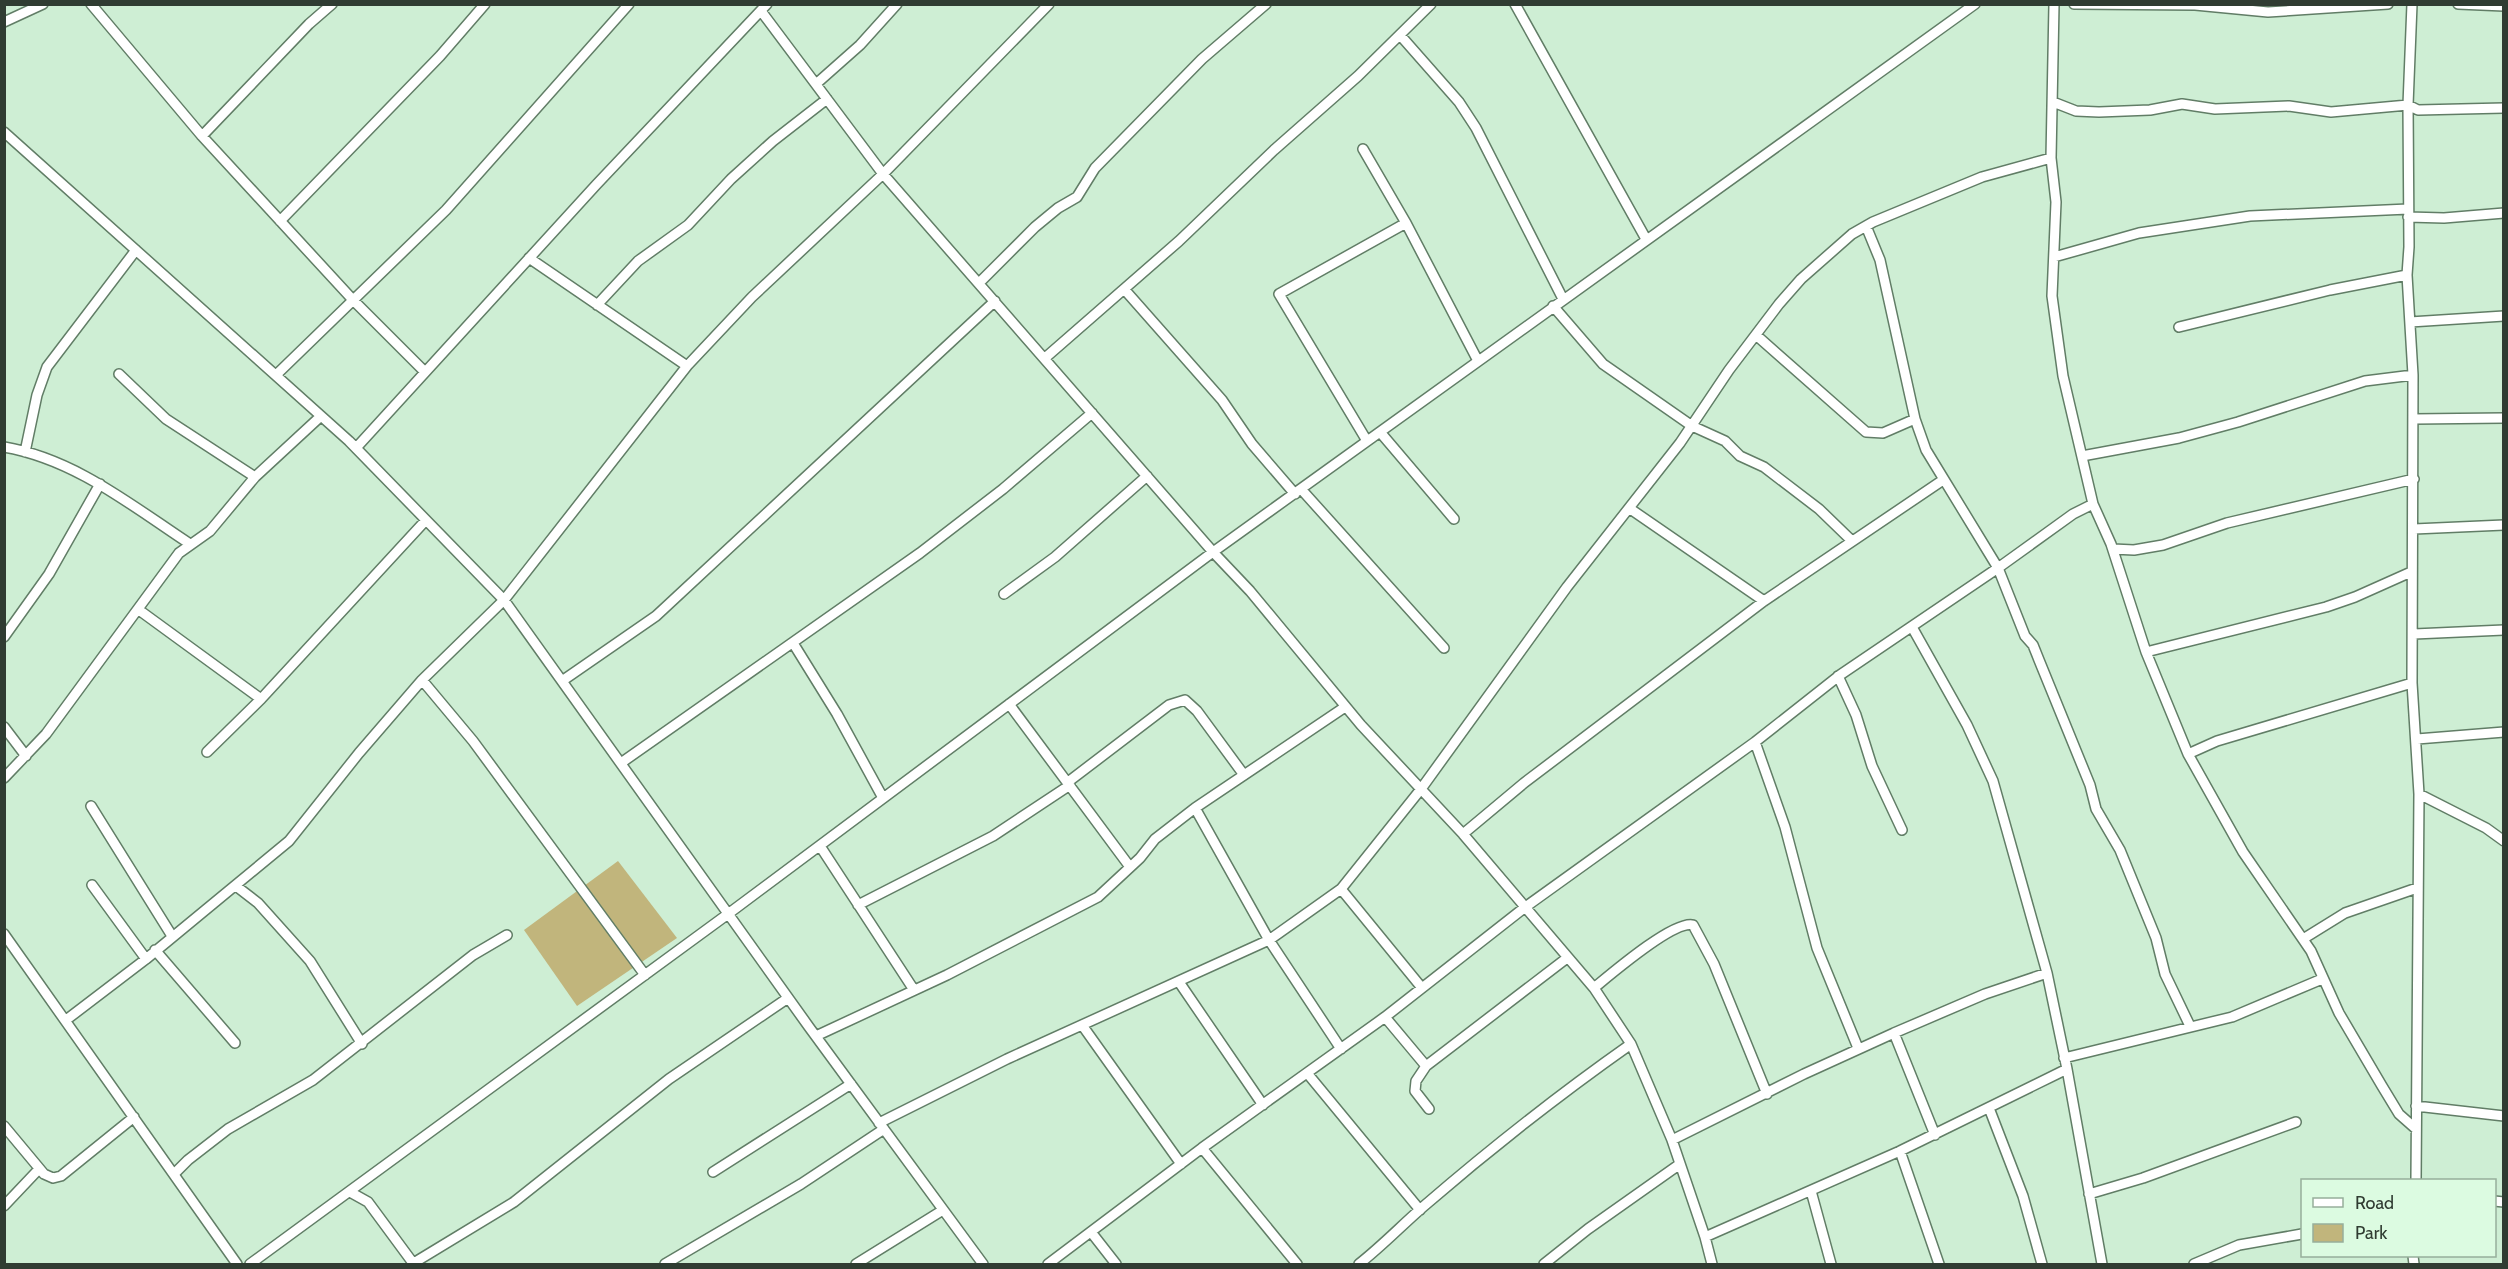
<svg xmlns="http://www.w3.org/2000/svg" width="2508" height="1269" viewBox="0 0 2508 1269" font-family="Cabin,sans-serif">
<rect width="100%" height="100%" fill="#ceeed4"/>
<path fill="#c1b57c" d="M618,861L677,938L577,1006L524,930Z"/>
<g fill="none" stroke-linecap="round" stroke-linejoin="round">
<g stroke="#617d66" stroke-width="12">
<path id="minor" d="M91,4L202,136L353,300L425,372
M1515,4L1646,239
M2054,4L2051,158L2056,202L2052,296L2063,376L2093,504
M2074,4L2195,5L2268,12L2388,4
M2412,4L2408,105L2409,247L2407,275L2413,375L2412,683L2419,794L2416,1180
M2458,4L2504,6
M761,11L883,174L1213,552L1250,591L1361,725L1463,834L1594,988L1631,1044L1672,1140L1705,1237L1712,1264
M4,22L43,4
M1400,35L1459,102L1476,128L1563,299
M816,84L860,45L897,4
M2053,102L2076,111L2099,112L2150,110L2182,104L2215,109L2289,106L2331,112L2408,105L2418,110L2504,108
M4,132L349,441L504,600L809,1027L983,1264
M202,136L309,24L332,4
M1363,149L1406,223L1478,361
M2408,217L2444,218L2504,213
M280,221L440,56L485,4
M1866,226L1880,260L1915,419L1926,450L1998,568L2025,636L2033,645L2039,660L2090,785L2096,809L2120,850L2156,938L2165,974L2190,1026
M2054,257L2139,233L2250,216L2408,209
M529,258L687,366
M979,283L1035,227L1058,208L1077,197L1095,168L1202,59L1266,4
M1124,289L1222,400L1252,444L1295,494
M597,305L638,261L688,225L731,179L773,141L827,99
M1553,306L1603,364L1692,426L1725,441L1740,456L1764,467L1819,509L1851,540
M2410,322L2504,316
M2179,327L2330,290L2407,275
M1756,335L1866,432L1883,433L1915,419
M1045,358L1179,241L1274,150L1358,76L1431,4
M119,374L166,419L255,477
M276,375L446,210L629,4
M2414,419L2504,418
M1380,432L1454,519
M1367,441L1279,294L1406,223
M4,447C75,459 132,506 190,544
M356,448L596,185L767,4
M25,452L37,395L47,367L136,250
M2082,456L2179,438L2238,422L2365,381L2413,375
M1301,489L1444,648
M1629,508L1764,601
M2414,529L2504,525
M2113,549L2134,550L2163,545L2227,523L2414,479
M1004,594L1055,557L1147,476
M139,610L261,699
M1912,627L1967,725L1993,781L2047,973L2067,1069
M2414,634L2504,630
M4,637L49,574L100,484
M793,643L837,714L883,798
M2146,652L2326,607L2355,597L2411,572
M1838,676L1856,715L1872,766L1902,830
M422,680L473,741L645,975
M562,681L656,616L995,301
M1009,704L1130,867
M4,727L26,756
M2417,739L2504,732
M1755,742L1785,827L1817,948L1858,1048
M207,752L261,699L426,520
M2188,754L2217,741L2412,683
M621,763L920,553L1003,489L1092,413
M4,778L46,734L179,553L210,531L255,477L321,416
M1068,782L1169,705L1185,700L1197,711L1244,775
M2419,794L2486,828L2504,841
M91,806L172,936
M1195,808L1269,940L1341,1049
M1463,834L1524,783L1764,601L1943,480
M820,846L914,990
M92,885L146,959
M236,886L258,903L310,961L362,1044
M1341,889L1422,988
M858,905L993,836L1070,785
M4,934L237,1264
M2303,939L2345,913L2417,888
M155,950L235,1043
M1179,982L1263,1105
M1594,988C1611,974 1674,920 1693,925L1714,964L1767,1094
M1385,1017L1426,1066
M66,1020L146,959L289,841L359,753L422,680L504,600L687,366L752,297L883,174L1049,4
M1082,1025L1181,1164
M1894,1033L1985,994L2047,973
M816,1036L947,975L1098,897L1140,858L1155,839L1195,808L1345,707
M2064,1058L2232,1017L2322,979
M1307,1073L1420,1210
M2416,1106L2504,1116
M1989,1108L2023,1196L2042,1264
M1429,1109L1415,1091L1416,1081L1426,1066L1567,958
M879,1123L1007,1059L1269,940L1341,889L1421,789L1567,587L1680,443L1729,370L1779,304L1801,279L1852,234L1873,222L1982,177L2051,158
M4,1126L44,1174L53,1178L61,1176L134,1117
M1672,1140L1804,1074L1894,1033L1935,1135
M1202,1148L1297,1264
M1900,1151L1939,1264
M713,1172L851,1084
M174,1174L188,1160L228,1129L313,1080L473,955L507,935
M1811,1191L1831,1264
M350,1192L368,1202L413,1263
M2089,1194L2143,1178L2296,1122
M2494,1201L2504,1202
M4,1206L39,1169
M1091,1232L1116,1264
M1705,1237L1900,1151L2067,1069L2102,1264
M2413,1256L2414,1264
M250,1264L728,914L1213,552L1975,4
M412,1264L514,1202L669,1079L788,998
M665,1264L801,1184L884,1129
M856,1264L943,1210
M1048,1264L1202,1148L1385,1017L1524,908L1755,742L1840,675L1998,568L2073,514L2093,504L2111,544L2146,652L2188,754L2243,852L2311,951L2339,1013L2382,1086L2399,1114L2416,1129
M1359,1264C1382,1246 1402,1225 1424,1206C1490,1149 1560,1094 1631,1044
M1544,1264L1588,1229L1680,1164
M2194,1264L2239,1245L2302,1234"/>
</g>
<use href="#minor" stroke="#fff" stroke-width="9"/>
</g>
<rect width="2508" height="1269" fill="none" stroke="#303c32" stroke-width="12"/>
<rect x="2301" y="1179" width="195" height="78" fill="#dcfbe1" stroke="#97af9b" stroke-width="1.5"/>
<rect x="2313" y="1198" width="30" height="9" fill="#ffffff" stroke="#97af9b" stroke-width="1.5"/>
<text x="2355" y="1209" font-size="18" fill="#303c32">Road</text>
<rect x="2313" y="1224" width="30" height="18" fill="#c1b57c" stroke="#97af9b" stroke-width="1.5"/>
<text x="2355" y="1239" font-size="18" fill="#303c32">Park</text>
</svg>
